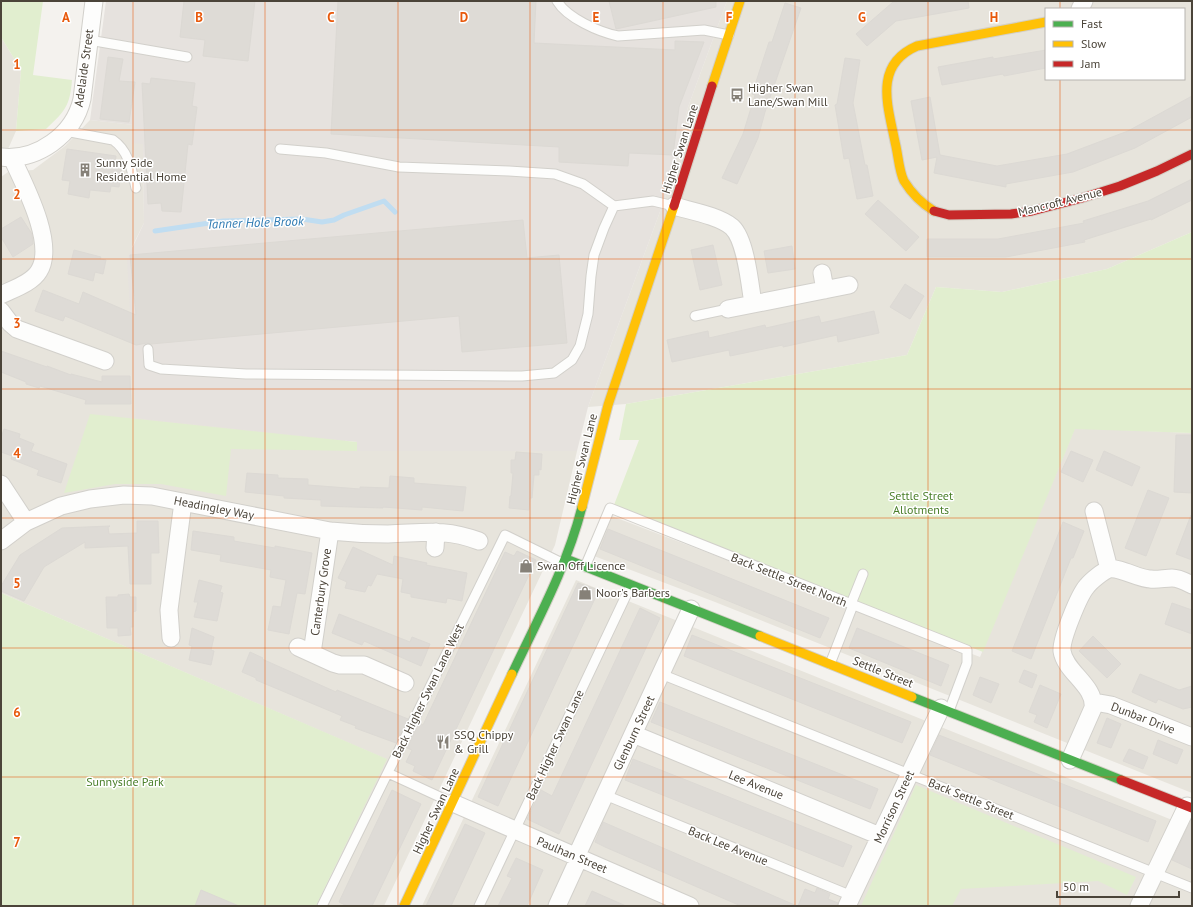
<svg xmlns="http://www.w3.org/2000/svg" width="1193" height="907" viewBox="0 0 1193 907" font-family="'PT Sans',sans-serif">
<rect width="100%" height="100%" fill="#f4f2ee"/>
<path fill="#e7e4dc" fill-rule="evenodd" d="M727,1H1192V232L1107,269L1002,292L936,287L907,355L626,404L588,407L665,198L688,107ZM1046,9H1184V79H1046Z
M1,37L21,70L16,131L1,165Z
M90,120L134,125L143,143L144,223L132,247L357,451H577L555,545L384,906H316L386,759L1,593V177L8,172L33,170L65,146Z
M1075,428L1192,433V793L715,602L594,556L609,515L980,657Z
M576,580L1192,828V906H422Z"/>
<path fill="#e6e2de" d="M106,1H727L688,107L665,198L588,407L577,451H357V442L136,418L127,259L144,223L143,144L132,143L133,125L90,120Z"/>
<path fill="#e1eecf" d="M1,1H43L33,75L72,80C70,106 65,111 46,129L16,131L21,70L1,37Z
M1192,232V433L1075,429L983,652L614,505L639,440H619L626,404L907,355L936,287L1002,292L1107,269Z
M90,414L357,442V451L231,449L226,496L161,484H115L64,493Z
M1,593L387,759L316,906H1Z
M916,785L1136,877L1127,895L1098,881L961,889L952,906H861Z"/>
<g fill="none" stroke-linecap="round" stroke-linejoin="round">
<path stroke="#c0ddf1" stroke-width="5" d="M155,231L223,221L302,219L322,222L334,220L344,215L384,201L395,212"/>
</g>
<path fill="#dedbd6" stroke="#dcd9d4" d="M184,1H255L248,61L203,56L205,40L180,37Z
M338,1H536L534,43L675,50V41L704,42L679,107L673,155L629,153L628,166L559,162V147L331,134Z
M609,1H716V7L616,29Z
M901,1H968L969,8L896,21L867,46L856,34L893,2Z
M785,3L801,8L765,112L758,138L737,184L722,178L743,134L755,95L752,94L769,42H772Z
M1046,50V68L1004,76L1003,74L942,85L938,67L993,57V59Z
M108,57L123,59L119,81L135,82L129,122L100,119Z
M845,58L860,60L853,103L865,165H867L873,196L857,199L849,158L844,159L835,105L837,104Z
M151,78L195,83L192,106L197,107L192,145L188,144L181,212L162,211L161,203L148,204L142,83L150,84Z
M1192,96V117L1135,148L1073,172L1006,184V187L934,173L937,157L922,160L911,101L930,97L940,155L997,166L1067,154L1128,131Z
M67,149L116,156L115,164L122,166L119,187L111,186L110,192L90,190L89,198L68,194L70,181L62,180Z
M1192,179V200L1151,220V219L1084,240L1085,242L1006,257H927V239H998L1084,223L1083,221L1148,201Z
M878,200L919,237L906,251L865,214Z
M21,217L32,234L33,244L13,257L1,237V229Z
M523,220L527,258L559,255L567,343L462,352L459,316L151,344L147,343L136,345L65,316L63,321L35,311L43,290L79,304L83,292L136,315L130,255Z
M713,245L722,285L700,290L691,250Z
M792,246L795,269L768,273L764,251Z
M74,250L101,257L100,259L106,260L103,274L95,272L93,281L68,274Z
M905,284L924,296L910,319L890,307Z
M874,311L879,333L838,342L837,335L783,347V345L730,356L729,350L672,362L667,340L708,331L709,338L765,325L766,328L819,316L821,323Z
M1,351L47,367V366L71,375V374L102,382V376H130L131,404H85L86,400L40,386L39,388L26,384V382L1,372Z
M4,429L20,434L19,438L34,444L31,451L67,464L61,483L37,475L39,470L11,459L12,456L1,452V438Z
M1176,435H1192V493L1174,492Z
M1071,451L1093,460L1083,482L1061,472Z
M1104,451L1140,467L1132,486L1096,470Z
M516,452L542,454L541,470L539,469V475H534L532,498H530L529,510L509,508L510,496H511L513,473H511V460H515Z
M247,473L278,475V478L308,479V485L360,489V487L389,488L390,476L414,478V483L466,487L463,511L422,507V510L383,507V508L321,506V500L284,498V496L245,492Z
M1148,490L1169,498L1146,556L1125,548Z
M1191,515H1192V560L1176,554Z
M137,521H158L159,553H151V584H130L128,546L85,548V542L44,567L24,601L1,591V586L20,555L62,528L110,526L108,527L109,534L137,533Z
M1063,522L1084,531L1073,558H1071L1031,659L1012,651Z
M608,529L829,618L820,638L600,549Z
M193,531L234,537V541L275,548V546L312,553L305,594L297,593L289,634L268,630L273,606L281,607L286,580L270,577L271,570L220,561L221,555L191,550Z
M353,547L393,565L394,556L427,563L426,565L467,573L462,601L447,598L446,603L411,597V594L401,592L403,579L377,574L371,586L368,585L365,592L345,588L347,582L338,578Z
M517,551L536,560L432,780L413,771L415,766L406,762L412,750L407,748L419,723L423,725L505,552L514,556Z
M199,580L222,586L220,592L223,593L217,621L194,617L198,602H194Z
M578,583L599,590L498,806L478,797Z
M129,594L130,597H136V611L133,612V627H130L131,635L118,636V628H107L106,597H118V595Z
M1172,603L1192,610V634L1165,624Z
M640,608L660,618L559,834L527,819L541,790L552,796Z
M339,614L410,642L412,637L430,644L421,666L364,641L362,645L332,633Z
M192,628L214,637L211,650L214,651L211,665L189,660L192,646L189,645Z
M857,628L949,665L941,686L849,648Z
M692,635L911,722L902,743L684,656Z
M1093,636L1121,664L1107,678L1079,651Z
M250,652L263,658L262,659L336,692L337,690L408,719L396,743L355,728L356,726L340,720L342,716L256,680V678L242,672Z
M1024,670L1037,675L1032,688L1019,682Z
M1140,674L1179,690L1192,686V707L1183,709L1158,699L1156,703L1132,692Z
M980,677L999,684L991,703L973,695Z
M1040,685L1061,694L1047,728L1034,722L1037,715L1029,712Z
M660,702L878,789L870,809L651,722Z
M1107,718L1121,724L1111,748L1097,743Z
M939,735L1156,821L1148,842L930,755Z
M1158,740L1183,750L1177,764L1153,754Z
M1129,749L1148,757L1143,769L1123,761Z
M633,759L852,846L843,867L625,780Z
M392,790L421,804L372,906H347L339,902Z
M1191,820H1192V869L1172,860Z
M603,822L797,906H741L605,847L595,842Z
M465,824L485,833L451,906H426Z
M516,858L543,870L527,906H498L512,878L507,876Z
M817,888L830,894L828,899L838,903L837,906H798L805,889L815,893Z
M201,890L239,906H195Z
M592,891L626,906H585Z"/>
<g fill="none" stroke-linecap="round" stroke-linejoin="round">
<g stroke="#d2d0cb" stroke-width="11">
<path id="lane" d="M557,1C567,18 599,32 618,36L704,30L729,35
M89,40L187,57
M65,131L113,140C129,151 132,171 136,188
M280,149L326,153L399,167L509,171L555,174L583,184L614,206
M695,316L728,309
M148,349L149,365L161,369L246,374L522,376L554,373L572,360L580,346L588,314L591,276L594,255L604,228L614,206L653,201L674,206
M585,567L610,508L967,650V663L949,711
M851,604L863,574
M830,664L853,605
M661,674L1192,888
M388,773L453,803
M605,795L852,896
M322,906L505,535L564,564
M479,906L631,585"/>
</g>
<g stroke="#d2d0cb" stroke-width="19">
<path id="street" d="M1080,9L1084,1
M1,157C37,161 74,135 82,99L94,1
M674,206C691,211 719,216 732,227C746,240 750,285 753,304
M822,273L825,290
M1,295C13,289 32,283 39,271C56,244 24,184 12,158
M728,309L849,285
M1,311L10,323L17,329L105,361
M1,484L26,522
M1094,511L1109,569
M1,541L26,522L61,506L90,499L124,495L152,496L330,531C349,533 369,534 388,534C424,533 444,528 479,541
M435,548L436,532
M171,638L169,610L183,502
M298,647L333,663L340,665H364L405,683
M312,653L330,531
M1094,702L1111,705L1192,737
M633,734L880,836
M1070,760L1093,708C1096,686 1065,672 1062,651C1061,639 1079,595 1087,586C1091,581 1103,571 1109,569C1120,567 1139,579 1150,579C1157,580 1165,578 1172,578C1179,578 1186,582 1192,585
M453,803L690,906
M576,857L691,609
M557,906L579,858
M847,906L941,708
M1139,906L1187,806"/>
</g>
<g stroke="#d3cfc5" stroke-width="11">
<path id="fast" d="M566,559L760,636
M512,674C538,619 567,566 582,507
M912,697L1121,780"/>
</g>
<g stroke="#d3cfc5" stroke-width="11">
<path id="slow" d="M712,86L740,1
M934,211C921,203 912,194 904,181C899,172 898,153 895,142C888,106 873,65 917,46L1046,22
M582,507L608,405L674,206
M760,636L912,697
M404,906L512,674"/>
</g>
<g stroke="#d3cfc5" stroke-width="11">
<path id="jam" d="M674,206L712,86
M934,211L949,215L1011,214L1032,211L1082,198L1120,186L1157,171L1192,154
M1121,780L1192,808"/>
</g>
<use href="#lane" stroke="#fdfdfc" stroke-width="9"/>
<use href="#street" stroke="#fdfdfc" stroke-width="17"/>
<use href="#fast" stroke="#4caf50" stroke-width="9"/>
<use href="#slow" stroke="#ffc107" stroke-width="9"/>
<use href="#jam" stroke="#c62828" stroke-width="9"/>
</g>
<path fill="none" stroke="#e8590c" stroke-width="1" stroke-opacity="0.55" d="M133,1V906M265,1V906M398,1V906M530,1V906M663,1V906M795,1V906M928,1V906M1060,1V9M1060,79V906M1,130H1192M1,259H1192M1,389H1192M1,518H1192M1,648H1192M1,777H1192"/>
<defs>
<g id="bus-bare" transform="scale(1.08)"><path d="M-5-6H5V4H4V6H2V4H-2V6H-4V4H-5ZM-3.5-4V0h7V-4ZM-3.5 1.2v1.5H-2V1.2ZM2 1.2v1.5H3.5V1.2Z" fill="#868178" stroke="#fff" stroke-width="2.5" paint-order="stroke"/></g>
<g id="building-bare" transform="scale(1.08)"><path d="M-4-6H4V6H1V3H-1V6H-4ZM-2.5-4.3h1.7v1.8h-1.7ZM.8-4.3h1.7v1.8H.8ZM-2.5-1h1.7V.8h-1.7ZM.8-1h1.7V.8H.8Z" fill="#868178" stroke="#fff" stroke-width="2.5" paint-order="stroke"/></g>
<g id="shop-bare" transform="scale(1.08)"><path d="M-5-2.5h2.3a2.7 3.5 0 0 1 5.4 0H5L5.5 6h-11ZM-1.5-2.5h3a1.5 2.3 0 0 0-3 0Z" fill="#868178" stroke="#fff" stroke-width="2.5" paint-order="stroke"/></g>
<g id="restaurant-bare" transform="scale(1.08)"><path d="M-5-6h1v4h1v-4h1v4h1v-4h1v5L-1.5 .5V6h-2V.5L-5-1ZM5-6V6H3V1.5H1.5Q1.5-4 5-6Z" fill="#868178" stroke="#fff" stroke-width="2.5" paint-order="stroke"/></g>
</defs>
<g fill-rule="evenodd">
<use href="#bus-bare" x="737" y="95"/>
<use href="#building-bare" x="85" y="170"/>
<use href="#shop-bare" x="526" y="566"/>
<use href="#shop-bare" x="585" y="593"/>
<use href="#restaurant-bare" x="443" y="742"/>
</g>
<g text-anchor="middle" stroke-width="3" stroke-linejoin="round" paint-order="stroke">
<g font-size="12" fill="#4b4439" stroke="#fff">
<text transform="translate(84 68) rotate(-82)" y="4">Adelaide Street</text>
<text transform="translate(680 149) rotate(-72)" y="4">Higher Swan Lane</text>
<text transform="translate(1060 202) rotate(-14)" y="4">Mancroft Avenue</text>
<text transform="translate(582 459) rotate(-76)" y="4">Higher Swan Lane</text>
<text transform="translate(214 508) rotate(11)" y="4">Headingley Way</text>
<text transform="translate(789 580) rotate(22)" y="4">Back Settle Street North</text>
<text transform="translate(321 592) rotate(-82)" y="4">Canterbury Grove</text>
<text transform="translate(883 672) rotate(22)" y="4">Settle Street</text>
<text transform="translate(428 691) rotate(-64)" y="4">Back Higher Swan Lane West</text>
<text transform="translate(1143 718) rotate(21)" y="4">Dunbar Drive</text>
<text transform="translate(634 733) rotate(-65)" y="4">Glenburn Street</text>
<text transform="translate(555 745) rotate(-65)" y="4">Back Higher Swan Lane</text>
<text transform="translate(756 785) rotate(22)" y="4">Lee Avenue</text>
<text transform="translate(971 799) rotate(22)" y="4">Back Settle Street</text>
<text transform="translate(894 807) rotate(-65)" y="4">Morrison Street</text>
<text transform="translate(436 811) rotate(-65)" y="4">Higher Swan Lane</text>
<text transform="translate(728 846) rotate(22)" y="4">Back Lee Avenue</text>
<text transform="translate(572 855) rotate(23)" y="4">Paulhan Street</text>
</g>
<g font-size="12" fill="#4b4439" stroke="#fff" text-anchor="start">
<text x="748" y="92">Higher Swan<tspan x="748" dy="14">Lane/Swan Mill</tspan></text>
<text x="96" y="167">Sunny Side<tspan x="96" dy="14">Residential Home</tspan></text>
<text x="537" y="570">Swan Off Licence</text>
<text x="596" y="597">Noor's Barbers</text>
<text x="454" y="739">SSQ Chippy<tspan x="454" dy="14">&amp; Grill</tspan></text>
</g>
<g font-size="12" fill="#4a7f2a" stroke="#fff">
<text x="921" y="500">Settle Street<tspan x="921" dy="14">Allotments</tspan></text>
<text x="125" y="786">Sunnyside Park</text>
</g>
<g font-size="13" font-style="italic" fill="#2e7ab2" stroke="#fff">
<text transform="translate(255 222) rotate(-2)" y="5">Tanner Hole Brook</text>
</g>
</g>
<g font-size="13" text-anchor="middle" font-weight="bold" fill="#e8590c" stroke="#fff" stroke-width="3" stroke-linejoin="round" paint-order="stroke">
<text x="66" y="22">A</text>
<text x="199" y="22">B</text>
<text x="331" y="22">C</text>
<text x="464" y="22">D</text>
<text x="596" y="22">E</text>
<text x="729" y="22">F</text>
<text x="862" y="22">G</text>
<text x="994" y="22">H</text>
<text x="17" y="69">1</text>
<text x="17" y="199">2</text>
<text x="17" y="328">3</text>
<text x="17" y="458">4</text>
<text x="17" y="588">5</text>
<text x="17" y="717">6</text>
<text x="17" y="847">7</text>
</g>
<rect width="1193" height="907" fill="none" stroke="#4b4439" stroke-width="4"/>
<rect x="1045" y="8" width="140" height="72" fill="#ffffff" stroke="#b7b4b0"/>
<rect x="1053" y="21" width="20" height="6" fill="#4caf50" stroke="#b7b4b0"/>
<text x="1081" y="28" font-size="12" fill="#4b4439">Fast</text>
<rect x="1053" y="41" width="20" height="6" fill="#ffc107" stroke="#b7b4b0"/>
<text x="1081" y="48" font-size="12" fill="#4b4439">Slow</text>
<rect x="1053" y="61" width="20" height="6" fill="#c62828" stroke="#b7b4b0"/>
<text x="1081" y="68" font-size="12" fill="#4b4439">Jam</text>
<path d="M1057 891v6h122v-6" fill="none" stroke="#4b4439" stroke-width="2"/>
<text x="1063" y="891" font-size="12" fill="#4b4439" stroke="#ffffff" stroke-width="3" paint-order="stroke">50 m</text>
</svg>
